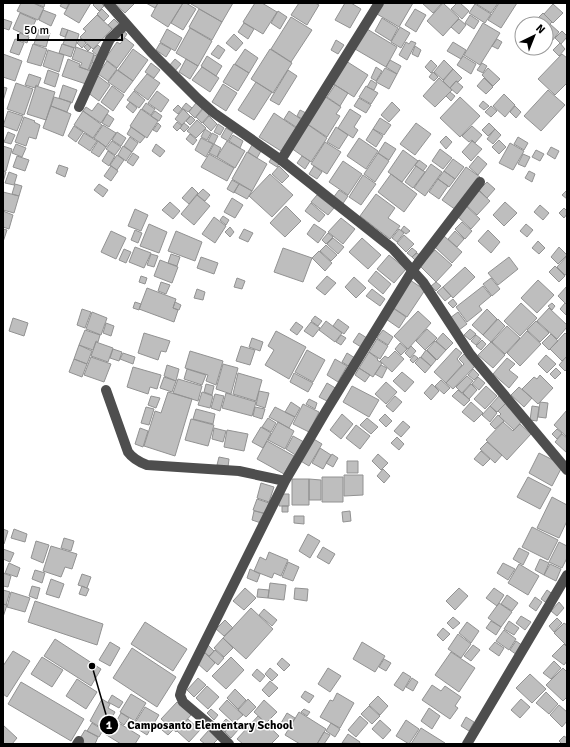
<svg xmlns="http://www.w3.org/2000/svg" width="570" height="747" viewBox="0 0 570 747" font-family="Signika,sans-serif">
<rect width="100%" height="100%" fill="#fff"/>
<path fill="#bebebe" stroke="#929292" d="M21,3H33L44,8L38,20L17,11Z
M34,3H45L44,7Z
M62,3L69,4L66,9L60,6Z
M70,3H91L79,23L64,14Z
M95,3H101L104,6L99,11L93,5Z
M114,3H134V4L125,13Z
M146,3H158L155,8Z
M158,3H183L168,27L151,16Z
M183,3H186L196,9L183,30L171,23Z
M192,3H233L222,22L191,4Z
M255,3H262L277,12L263,34L243,22Z
M299,3H315L319,5L307,25L291,15Z
M345,3H351L361,9L350,28L335,20Z
M383,3H413L399,27L377,14Z
M422,3H442L433,13Z
M443,3L459,18L443,36L427,21Z
M457,3H460L469,11L462,19L451,9Z
M475,3H498L491,13Z
M499,3H517L501,28L488,20Z
M475,4L491,14L485,23L469,13Z
M553,4L563,13L553,23L544,14Z
M102,9L109,16L104,21L97,14Z
M199,9L222,22L212,40L189,27Z
M415,9L426,15L416,32L405,25Z
M43,10L56,15L51,26L39,20Z
M278,11L287,17L280,29L271,23Z
M20,13L36,20L28,36L13,29Z
M543,13L552,22L546,28V24L533,23Z
M97,15L112,29L93,49L80,37L86,31L83,29Z
M470,15L479,21L474,29L465,23Z
M291,17L312,30L291,62L271,49Z
M382,18L398,28L391,41L375,31Z
M3,19L12,22L9,30L3,28Z
M114,19L121,26L116,32L108,25Z
M459,19L466,25L459,34L451,27Z
M244,23L254,29L248,39L238,32Z
M483,23L500,33L480,65L464,55Z
M550,24L559,32L552,41L546,35V28Z
M400,27L410,33L401,48L391,42Z
M62,28L68,30L65,37L60,35Z
M190,28L212,41L198,66L176,53Z
M39,29L50,33L46,47L34,44Z
M167,29L182,38L175,51L160,42Z
M367,29L397,47L386,67L355,49Z
M68,30L79,34L75,48L63,44Z
M122,30L127,34L122,41L117,37Z
M562,31L567,36V37L561,44L555,38Z
M20,33L29,37L27,43L17,39Z
M234,34L243,43L236,51L226,43Z
M81,38L86,43L82,48L77,43Z
M125,38L134,45L117,68L105,59L117,42L120,44Z
M15,39L24,43L19,55L10,52Z
M497,39L502,42L498,49L492,46Z
M336,40L344,45L338,54L331,50Z
M411,41L416,43L407,60L399,55L406,42L409,44Z
M453,42L466,50L461,59L447,51Z
M160,43L171,49L166,57L156,50Z
M560,43L565,49L559,56L553,50Z
M33,44L47,49L41,66L27,62Z
M62,44L74,48L71,57L59,53Z
M87,44L91,48L88,51L84,47Z
M98,45L103,50L98,56L92,51Z
M218,45L225,50L219,59L211,54Z
M415,46L421,50L418,57L412,54Z
M76,47L94,54L88,70L80,67L82,63L72,59Z
M133,49L148,60L133,81L118,70Z
M245,49L258,58L249,73L235,64Z
M270,49L292,63L273,93L251,79Z
M48,50L64,55L59,72L43,66Z
M3,54L22,61L15,81L3,77Z
M562,54L567,58V83L555,95L538,79Z
M94,55L100,57L97,64L92,62Z
M207,56L222,66L216,76L201,66Z
M463,56L476,64L471,74L457,65Z
M68,59L80,64L79,67L91,71L86,84L62,76Z
M175,59L181,64L175,71L169,66Z
M186,59L198,66L190,79L179,72Z
M390,60L401,66L397,74L386,67Z
M431,60L437,66L431,73L425,67Z
M444,60L453,69L443,80L434,72Z
M107,61L117,69L108,81L98,74Z
M346,61L368,75L354,97L332,83Z
M92,62L97,64L94,72L89,69Z
M151,63L160,70L154,78L145,72Z
M482,63L487,66L483,73L477,70Z
M234,64L249,73L238,91L223,82Z
M202,67L219,78L210,92L192,80Z
M376,67L382,71L376,81L371,78Z
M385,68L397,74L389,89L376,82Z
M488,68L500,79L493,86L482,75Z
M453,69L462,78L458,82L456,81L450,88L443,81Z
M48,70L59,74L55,87L44,83Z
M117,70L133,81L124,93L108,82Z
M288,70L297,76L279,105L270,100Z
M433,72L438,77L434,81L429,77Z
M29,74L41,78L38,86L36,85L35,88L25,85Z
M147,74L160,83L148,100L134,90Z
M98,76L110,85L99,101L87,92Z
M439,78L452,90L435,107L423,96Z
M484,78L493,87L486,94L477,86Z
M371,80L377,84L374,90L367,87Z
M456,81L463,87L457,94L450,88Z
M256,82L272,92L254,120L238,110Z
M16,83L33,89L24,115L7,109Z
M223,84L237,93L226,111L212,102Z
M63,85L77,90L72,103L59,98Z
M335,85L348,93L340,106L327,97Z
M36,86L55,92L46,120L27,114Z
M112,86L124,95L113,111L101,102Z
M366,86L378,93L371,104L359,97Z
M3,87L7,88L3,101Z
M548,90L565,105L541,131L524,116Z
M134,91L145,100L139,108L127,100Z
M157,91L169,100L161,112L148,103Z
M450,92L455,96L451,101L446,96Z
M504,94L515,105L505,117L493,106Z
M324,96L341,107L336,114L340,116L327,137L306,123Z
M54,97L71,102L67,112L51,106Z
M460,97L480,116L460,137L440,118Z
M359,98L371,105L366,113L354,106Z
M483,101L489,106L484,110L479,106Z
M130,102L137,108L133,113L126,107Z
M392,102L400,110L389,122L381,115Z
M98,103L109,111L101,123L83,111L86,107L92,111Z
M146,103L155,109L151,115L142,109Z
M186,103L192,108L188,112L182,108Z
M196,103L202,109L195,118L189,112Z
M178,105L182,109L178,114L173,110Z
M51,106L71,114L63,136L43,128Z
M491,106L497,111L491,117L485,112Z
M515,106L521,112L516,118L510,112Z
M141,109L158,121L147,138L130,126Z
M183,109L190,116L182,125L175,119Z
M203,109L209,115L202,123L196,117Z
M350,109L361,116L354,127L358,130L353,138L338,128Z
M300,110L306,113L302,119L297,116Z
M8,111L23,116L17,131L3,126Z
M83,111L102,125L93,138L74,125Z
M155,111L162,116L159,121L151,116Z
M289,111L302,120L296,127L284,119Z
M274,113L296,128L281,151L259,137Z
M107,114L114,119L109,127L102,123Z
M191,116L195,120L190,125L186,121Z
M209,116L217,124L211,131L203,123Z
M24,117L35,121L34,122L40,125L36,139L29,137L26,146L15,142Z
M380,118L391,125L384,135L373,129Z
M197,120L206,128L196,138L187,131Z
M177,122L182,126L177,131L173,127Z
M158,123L161,126L157,132L153,130Z
M184,123L189,127L184,132L180,128Z
M416,123L431,134L415,155L400,144Z
M489,123L495,129L488,136L482,130Z
M218,124L224,128L220,135L214,132Z
M307,124L327,138L311,162L291,148Z
M103,125L116,133L106,147L94,138Z
M74,126L83,132L76,142L68,136Z
M472,126L482,135L475,143L472,140L469,142L462,136Z
M131,127L145,137L140,143L127,134Z
M336,127L348,135L339,149L327,142Z
M226,128L233,132L228,141L221,137Z
M205,129L211,133L207,140L201,137Z
M373,129L383,136L376,147L366,140Z
M495,129L501,135L493,144L487,139Z
M8,132L15,135L11,144L4,142Z
M117,132L126,138L121,146L112,140Z
M84,133L97,141L90,151L78,143Z
M212,133L218,136L214,144L208,141Z
M190,134L197,140L193,145L186,139Z
M233,135L243,141L240,148L229,141Z
M446,136L452,142L446,149L440,142Z
M130,137L138,143L132,152L124,146Z
M518,137L528,143L524,150L514,144Z
M201,138L213,144L206,157L195,150Z
M359,138L378,151L366,169L347,156Z
M499,140L506,147L499,154L492,147Z
M98,141L106,147L99,157L91,152Z
M112,141L121,147L115,155L106,149Z
M227,141L245,151L235,168L217,157Z
M472,141L482,149L471,161L462,152Z
M325,142L341,152L327,174L311,164Z
M385,142L396,149L389,160L378,153Z
M510,143L524,151L513,170L499,163Z
M16,144L26,148L22,157L12,153Z
M156,144L165,151L160,157L152,151Z
M214,144L221,148L217,157L209,153Z
M252,145L261,151L257,158L248,152Z
M3,146L12,149L6,171H3Z
M123,146L132,152L126,161L118,155Z
M551,147L559,151L555,159L547,154Z
M440,149L452,158L443,169L432,161Z
M403,150L418,161L402,182L388,172Z
M536,150L544,154L540,161L532,157Z
M108,151L115,156L109,166L102,161Z
M247,152L267,164L252,191L232,179Z
M133,153L139,157L133,166L127,162Z
M378,153L389,161L375,182L364,174Z
M209,154L234,168L227,181L201,167Z
M523,154L530,157L525,167L518,164Z
M117,155L124,160L117,170L110,165Z
M17,156L29,160L25,171L13,167Z
M273,156L281,160L277,167L269,162Z
M302,156L310,161L305,169L297,163Z
M478,156L487,164L478,175L469,167Z
M453,159L464,167L455,179L444,171Z
M419,160L427,166L423,171L415,165Z
M343,161L362,174L348,195L329,182Z
M431,164L442,172L425,196L414,188Z
M59,165L68,168L65,177L56,173Z
M111,166L118,171L111,181L104,176Z
M279,166L289,176L282,183L272,174Z
M314,166L322,172L317,179L309,174Z
M416,166L425,172L413,188L405,182Z
M466,167L480,177L456,210L442,200Z
M3,171L6,172L3,182Z
M444,171L455,179L449,187L438,179Z
M529,171L535,174L532,182L525,178Z
M9,172L17,175L14,185L5,183Z
M270,174L293,195L272,217L249,196Z
M391,174L417,194L404,212L378,192Z
M363,175L376,184L361,205L349,197Z
M438,179L448,186L439,199L429,192Z
M232,180L239,184L234,193L227,189Z
M487,182L495,189L487,198L479,190Z
M15,184L22,186L19,196L12,194Z
M99,184L108,190L103,197L94,190Z
M239,184L252,191L247,199L234,192Z
M192,187L198,193L189,204L182,198Z
M203,189L210,195L205,201L197,195Z
M339,190L348,196L342,205L333,198Z
M567,190V199L562,195Z
M479,191L490,201L477,215L466,205Z
M3,192L19,196L14,213L3,210Z
M376,194L395,208L388,218L400,226L390,239L360,216Z
M197,195L210,206L194,225L181,214Z
M317,195L334,208L328,215L311,202Z
M232,198L243,205L235,218L224,212Z
M170,202L180,211L173,219L162,210Z
M505,202L517,213L504,226L493,215Z
M311,203L325,215L319,222L305,211Z
M465,205L480,219L471,229L456,215Z
M540,205L549,213L543,220L534,212Z
M286,206L301,221L285,237L270,223Z
M564,208L567,211V214L564,218L559,213Z
M135,209L148,215L141,231L128,226Z
M3,211L13,215L9,229L3,227Z
M223,216L229,220L226,225L220,220Z
M214,217L226,226L215,243L202,234Z
M341,218L355,229L343,244L328,232Z
M462,222L472,231L465,239L455,229Z
M149,224L167,232L159,253L140,246Z
M314,224L326,232L318,243L307,234Z
M526,224L533,230L527,237L520,231Z
M404,226L410,231L406,234L401,230Z
M230,227L234,232L230,237L225,232Z
M3,229L7,230L3,242Z
M244,229L253,233L248,242L239,238Z
M399,229L404,233L397,242L392,238Z
M135,230L142,233L138,243L131,240Z
M488,230L500,242L491,253L478,241Z
M111,231L126,238L116,259L101,252Z
M176,231L202,242L195,261L168,251Z
M455,231L464,239L457,247L448,239Z
M328,233L333,237L326,244L322,240Z
M404,235L414,244L406,252L397,243Z
M444,236L462,252L452,263L435,247Z
M333,238L344,247L338,254L327,244Z
M362,238L381,255L368,269L349,252Z
M538,241L545,248L539,254L532,248Z
M326,245L337,255L331,261L320,251Z
M135,247L151,253L144,268L129,262Z
M559,247L567,255L558,264L551,257Z
M283,248L312,258L303,282L274,272Z
M412,248L417,252L412,257L407,253Z
M124,249L131,252L126,263L119,260Z
M435,250L452,265L436,282L420,266Z
M319,251L332,263L325,271L312,258Z
M417,253L422,257L417,262L412,257Z
M151,254L158,256L154,267L147,265Z
M171,254L180,257L177,266L168,263Z
M389,255L406,269L394,283L377,269Z
M567,256V274L565,275L557,267Z
M201,257L218,263L214,274L197,268Z
M509,257L518,269L498,285L488,273Z
M160,260L178,267L172,283L154,276Z
M555,266L565,276L559,282L549,272Z
M465,267L475,277L453,298L443,287Z
M376,271L391,284L383,294L368,281Z
M141,276L147,278L145,284L139,282Z
M327,276L336,283L325,295L316,288Z
M354,277L366,288L356,298L345,287Z
M237,278L245,281L242,289L234,287Z
M491,278L500,289L492,296L483,284Z
M410,280L425,290L407,317L392,307Z
M538,280L554,295L537,313L521,298Z
M161,282L170,285L166,294L158,291Z
M436,282L441,286L436,291L431,286Z
M483,286L491,296L479,306L482,310L467,322L456,307Z
M567,286V305L558,296Z
M443,287L451,296L445,301L437,292Z
M147,288L176,299L173,308L178,310L174,322L139,309Z
M197,289L205,292L203,300L194,298Z
M372,289L385,299L380,306L366,296Z
M453,299L457,304L453,308L448,303Z
M135,302L141,304L139,310L133,308Z
M175,302L181,305L179,310L173,308Z
M521,303L537,318L520,336L504,321Z
M552,303L555,306L552,310L548,306Z
M565,303L567,305L566,315L560,309Z
M393,308L406,317L399,328L386,319Z
M549,308L567,325V327L557,339L537,321Z
M82,309L91,312L85,328L77,325Z
M487,309L497,319L483,335L472,325Z
M418,311L431,323L408,349L394,336Z
M92,312L107,318L101,335L86,329Z
M458,312L467,324L459,330L450,318Z
M315,316L322,321L318,326L311,321Z
M13,318L28,323L24,336L9,331Z
M338,319L349,327L344,334L333,326Z
M498,319L505,326L491,342L483,335Z
M326,321L342,333L335,342L319,330Z
M536,321L549,333L540,342L527,330Z
M296,322L303,327L297,335L290,330Z
M311,322L320,328L313,337L304,331Z
M106,323L114,326L111,336L103,333Z
M507,326L520,338L505,354L492,342Z
M427,329L437,338L425,350L416,341Z
M470,329L476,334L470,340L464,335Z
M85,330L100,335L98,342L96,341L93,350L79,345Z
M383,330L393,337L388,345L377,338Z
M276,331L306,347L289,379L265,365L274,350L268,346Z
M527,331L541,344L520,366L507,353Z
M144,333L170,341L166,352L161,351L158,360L138,353Z
M359,333L367,338L361,347L353,342Z
M443,333L453,343L446,350L436,341Z
M565,333L567,335V356L562,361L550,349Z
M551,334L558,341L549,350L542,343Z
M341,335L346,338L341,345L336,342Z
M476,335L481,339L476,345L471,341Z
M252,338L263,342L260,351L249,347Z
M377,339L388,346L380,359L369,352Z
M482,340L486,344L481,350L476,346Z
M435,341L446,350L437,360L427,350Z
M96,342L113,348L108,362L91,356Z
M491,342L505,355L493,368L478,355Z
M400,343L407,349L401,355L395,349Z
M79,345L92,351L87,364L74,359Z
M241,346L255,350L250,365L236,361Z
M411,346L416,351L410,358L405,353Z
M456,348L462,353L457,359L462,365L446,383L434,372Z
M113,349L122,352L119,361L110,358Z
M307,350L325,360L313,382L295,372Z
M426,350L436,360L431,366L421,357Z
M190,351L223,361L216,385L206,381L208,375L185,368Z
M395,351L404,359L392,372L380,361L385,356L388,358Z
M369,352L378,359L377,360L382,363L373,377L359,368Z
M123,353L135,357L133,364L120,359Z
M347,353L355,358L350,367L342,362Z
M464,354L476,365L453,389L446,383L464,364L459,359Z
M414,355L418,358L413,363L410,360Z
M546,355L556,364L547,373L538,364Z
M567,356V369L565,371L559,365Z
M91,357L111,364L104,382L84,375Z
M420,357L431,366L425,373L415,363Z
M507,358L515,364L509,370L518,377L509,388L493,374Z
M74,359L87,364L82,377L69,372Z
M335,359L347,366L338,382L327,375Z
M223,364L238,368L231,394L216,389Z
M167,365L179,369L176,381L164,376Z
M381,365L387,368L382,378L375,374Z
M133,367L161,375L157,389L150,387L148,394L127,387Z
M359,368L370,375L365,382L355,375Z
M556,368L561,373L555,379L550,374Z
M187,369L206,375L202,385L184,379Z
M473,369L479,375L474,380L468,375Z
M402,372L414,382L405,392L393,381Z
M238,373L262,380L256,401L233,394Z
M294,373L313,383L308,392L290,382Z
M540,375L553,388L538,404L522,389L534,377L537,379Z
M467,376L473,381L462,393L456,387Z
M164,377L176,381L172,392L160,388Z
M478,377L485,383L479,390L472,384Z
M178,379L202,386L198,401L173,393Z
M441,380L450,388L444,394L435,386Z
M386,382L397,392L386,404L375,394Z
M327,383L337,389L329,402L319,397Z
M206,384L214,386L212,395L204,392Z
M432,384L439,391L431,400L424,393Z
M471,384L477,390L469,399L463,393Z
M352,386L379,400L369,417L343,402Z
M486,386L497,396L485,409L474,399Z
M519,387L532,398L524,407L511,395Z
M458,390L470,400L464,406L452,396Z
M259,391L269,393L265,408L256,405Z
M168,392L192,399L175,456L144,446L155,411L161,413Z
M202,392L213,396L210,408L198,405Z
M226,393L256,402L252,416L222,408Z
M215,394L224,396L220,411L211,408Z
M151,396L160,398L156,408L148,405Z
M395,396L402,402L393,412L386,406Z
M499,396L506,403L497,412L490,406Z
M309,399L317,403L315,409L306,404Z
M291,402L300,408L295,417L285,412Z
M471,402L483,413L474,422L462,412Z
M540,402L548,403L546,418L538,417Z
M506,403L523,420L514,430L499,416L501,414L498,411Z
M303,404L319,412L309,432L293,424Z
M490,406L497,413L490,422L482,415Z
M532,406L539,407L537,421L530,420Z
M146,407L154,409L149,425L141,423Z
M255,407L265,409L262,419L253,416Z
M275,407L295,417L289,428L269,417Z
M196,409L215,414L213,424L193,419Z
M567,410V437L554,425Z
M342,414L353,424L341,439L330,430Z
M385,414L392,421L386,427L379,420Z
M498,415L504,421L495,429L490,424Z
M268,418L276,423L271,432L262,427Z
M367,418L378,427L371,434L360,425Z
M191,419L214,425L208,446L185,440Z
M403,421L410,427L401,437L394,431Z
M278,422L294,431L285,449L268,440Z
M503,422L513,431L520,424L531,434L507,460L486,440Z
M356,425L370,436L360,449L346,438Z
M261,427L271,433L263,448L252,442Z
M140,428L148,431L143,447L135,444Z
M214,428L226,431L223,442L212,439Z
M557,429L562,433L557,439L552,434Z
M227,430L248,434L244,451L224,447Z
M562,434L567,438V453L555,442Z
M293,436L304,442L297,456L286,449Z
M397,437L404,444L399,450L391,443Z
M312,438L322,444L309,466L299,460Z
M267,441L294,456L284,474L257,459Z
M487,442L502,455L495,463L480,449Z
M320,448L331,455L323,469L312,463Z
M481,451L490,459L483,466L474,459Z
M539,453L563,465L552,486L529,473Z
M332,454L338,458L333,467L326,463Z
M378,454L388,463L381,470L372,461Z
M219,457L229,459L228,467L217,465Z
M347,461H358V473H347Z
M383,469L390,476L384,483L377,476Z
M344,475H363V495L344,496Z
M322,477H343V502H322Z
M528,477L551,489L540,509L517,497Z
M292,479H309V505H292Z
M309,479L321,480V500H309Z
M261,483L274,487L269,502L257,498Z
M279,494H289V506H279Z
M552,497L567,505V521L559,538L537,528Z
M257,499L269,503L265,514L253,510Z
M282,506H288V512H282Z
M254,511L264,513L261,523L252,520Z
M350,511L351,521L343,522L342,512Z
M294,516H304V524L294,523Z
M532,527L558,540L548,560L522,547Z
M3,529L8,531L4,544H3Z
M14,529L27,534L25,542L11,538Z
M308,534L320,541L310,558L299,551Z
M64,538L74,541L71,551L61,548Z
M36,541L49,545L43,563L31,558Z
M559,542L567,546V558L562,568L549,562Z
M51,546L77,554L72,569L65,567L61,577L43,571Z
M323,547L335,554L329,564L317,557Z
M519,548L529,553L523,565L513,559Z
M3,549L14,553L10,562L3,559Z
M269,552L288,560L281,576L274,573L272,578L254,571L260,557L266,560Z
M540,559L549,563L544,575L535,570Z
M288,562L299,567L293,581L282,577Z
M9,563L20,568L17,577L5,573Z
M503,563L515,569L508,580L497,573Z
M519,564L539,576L528,595L508,583Z
M550,564L561,569L556,581L544,575Z
M250,569L260,574L257,582L247,578Z
M35,570L45,573L42,583L32,579Z
M3,573L11,576L8,587L3,586Z
M82,574L91,577L87,588L78,585Z
M51,579L64,584L59,598L46,594Z
M270,583L286,585L284,600L268,598Z
M32,586L40,588L37,599L29,596Z
M82,586L89,589L86,596L79,594Z
M245,588L256,598L244,610L233,601Z
M295,588L308,589L307,601L294,599Z
M459,588L468,596L455,610L446,601Z
M494,588L504,595L497,606L486,598Z
M258,589L269,590L268,598L257,597Z
M3,590L10,592L6,605L3,604Z
M547,590L554,595L548,604L541,599Z
M11,592L30,598L25,612L7,607Z
M507,595L518,603L512,611L501,604Z
M535,597L542,602L536,611L529,606Z
M35,601L103,624L97,645L28,622Z
M559,602L564,608L557,616L551,611Z
M499,603L512,612L501,627L488,618Z
M3,604L7,605L3,617Z
M251,608L273,629L246,659L223,638Z
M264,609L277,620L272,626L259,615Z
M521,616L531,622L525,630L516,623Z
M453,617L460,623L453,629L447,623Z
M557,618L562,623L554,632L549,626Z
M225,620L233,628L224,636L216,629Z
M491,621L501,627L496,635L486,628Z
M509,621L519,628L514,635L504,629Z
M145,622L187,649L173,671L131,644Z
M467,622L479,631L471,643L459,633Z
M564,623L567,625V646L554,633Z
M443,628L450,634L443,641L437,635Z
M504,630L516,639L509,650L496,641Z
M458,634L471,644L461,658L448,649Z
M223,638L233,648L224,657L214,648Z
M55,639L101,669L91,686L44,656Z
M516,641L523,646L517,655L510,650Z
M110,642L120,648L110,666L99,660Z
M362,642L385,656L375,672L353,659Z
M495,642L504,648L499,656L489,649Z
M564,644L567,647V661L564,665L552,656Z
M208,645L214,651L209,656L203,651Z
M473,645L480,650L471,661L464,656Z
M132,648L176,677L157,707L113,678Z
M215,650L224,658L218,665L209,657Z
M13,651L30,661L7,697L3,694V666Z
M451,652L475,668L459,692L435,675Z
M205,653L215,663L207,672L196,662Z
M42,657L63,670L52,687L31,674Z
M231,657L244,670L226,689L212,676Z
M282,658L290,665L284,671L277,664Z
M384,659L391,663L386,671L379,667Z
M554,661L561,668L551,679L543,673Z
M270,668L278,675L272,681L265,674Z
M328,668L341,676L330,692L318,684Z
M563,668L567,672V697L563,701L546,685Z
M257,669L265,676L260,682L252,675Z
M403,672L411,677L403,691L394,685Z
M530,674L546,689L532,703L516,688Z
M198,678L206,685L194,697L187,690Z
M412,678L418,682L413,691L406,687Z
M77,679L97,692L86,709L66,696Z
M270,681L278,688L269,697L262,690Z
M21,682L84,719L71,741L8,704Z
M432,685L441,691L445,686L461,697L455,706L458,708L450,719L422,700Z
M207,686L219,697L208,709L196,698Z
M235,689L246,700L238,709L227,698Z
M305,691L314,696L309,703L301,697Z
M546,692L558,704L549,714L536,703Z
M337,693L354,703L340,728L320,717L330,700L333,701Z
M131,694L146,703L135,721L120,712Z
M112,695L123,702L119,708L108,702Z
M378,696L388,706L380,715L369,705Z
M102,699L110,704L108,708L115,712L105,730L90,721Z
M248,699L256,707L246,717L238,710Z
M521,699L530,707L520,718L511,710Z
M227,700L243,715L234,723L219,709Z
M264,700L277,712L266,723L254,712Z
M177,702L191,715L176,732L161,719Z
M559,705L567,712V721L562,727L550,715Z
M369,706L380,716L372,724L361,714Z
M145,707L159,715L147,735L133,726Z
M429,708L440,716L432,729L421,721Z
M211,709L218,715L214,720L207,713Z
M304,709L310,712L307,716L301,712Z
M299,712L326,729L317,744H300L285,735Z
M121,713L129,718L124,725L117,720Z
M287,713L295,718L289,728L281,723Z
M258,716L279,736L271,744H243L237,739Z
M360,716L368,723L356,737L348,730Z
M466,717L474,722L469,731L461,726Z
M188,719L200,730L189,742L177,731Z
M226,719L232,724L225,732L219,726Z
M114,720L140,736L135,744H121L105,734Z
M380,720L391,730L383,739L372,729Z
M406,720L419,729L409,744L396,736Z
M92,723L103,730L99,737L87,731Z
M331,723L340,729L335,737L326,731Z
M232,724L238,730L231,738L225,732Z
M3,725L17,738L12,744H3Z
M167,725L173,730L168,735L162,730Z
M421,728L445,743V744H411Z
M85,730L98,737L95,744H86L79,740Z
M209,730L218,739L213,744H205L200,740Z
M324,732L330,735L324,744H317Z
M348,734L360,742L359,744L342,743Z
M564,736L567,738V744H562L559,741Z"/>
<g fill="none" stroke-linecap="round" stroke-linejoin="round">
<path stroke="#4e4e4e" stroke-width="10" d="M108,3L151,52L197,98L214,113L281,160L392,248L423,282L470,354L567,470
M79,107L106,47L110,39L126,24
M281,160L379,3
M106,390L128,452C133,459 139,462 147,465L239,471L285,481
M77,744L79,741
M229,744L209,724L183,702L180,695L182,688L285,481L326,411L412,271L480,182
M467,744L567,575"/>
</g>
<path fill="none" stroke="#000" stroke-width="1.5" d="M92 666L109 725"/>
<g fill="#000" stroke="#fff" stroke-width="1.5">
<circle cx="92" cy="666" r="4"/>
<circle cx="109" cy="725" r="10"/>
</g>
<g font-size="12" text-anchor="middle" font-weight="bold" fill="#fff">
<text x="109" y="729">1</text>
</g>
<g font-size="12" text-anchor="middle" font-weight="bold" fill="#000" stroke="#fff" stroke-width="3" stroke-linejoin="round" paint-order="stroke">
<text x="210" y="729">Camposanto Elementary School</text>
</g>
<rect width="570" height="747" fill="none" stroke="#000000" stroke-width="8"/>
<g transform="translate(534 36) rotate(43)"><circle r="19" fill="#ffffff" stroke="#999999"/>
<path d="M0-3L7 15L0 10L-7 15Z" fill="#000000"/>
<text y="-6" font-size="11" font-weight="bold" text-anchor="middle" fill="#000000">N</text>
</g>
<path d="M18 34v6h104v-6" fill="none" stroke="#000000" stroke-width="2"/>
<text x="24" y="34" font-size="12" fill="#000000" stroke="#ffffff" stroke-width="3" paint-order="stroke">50 m</text>
</svg>
